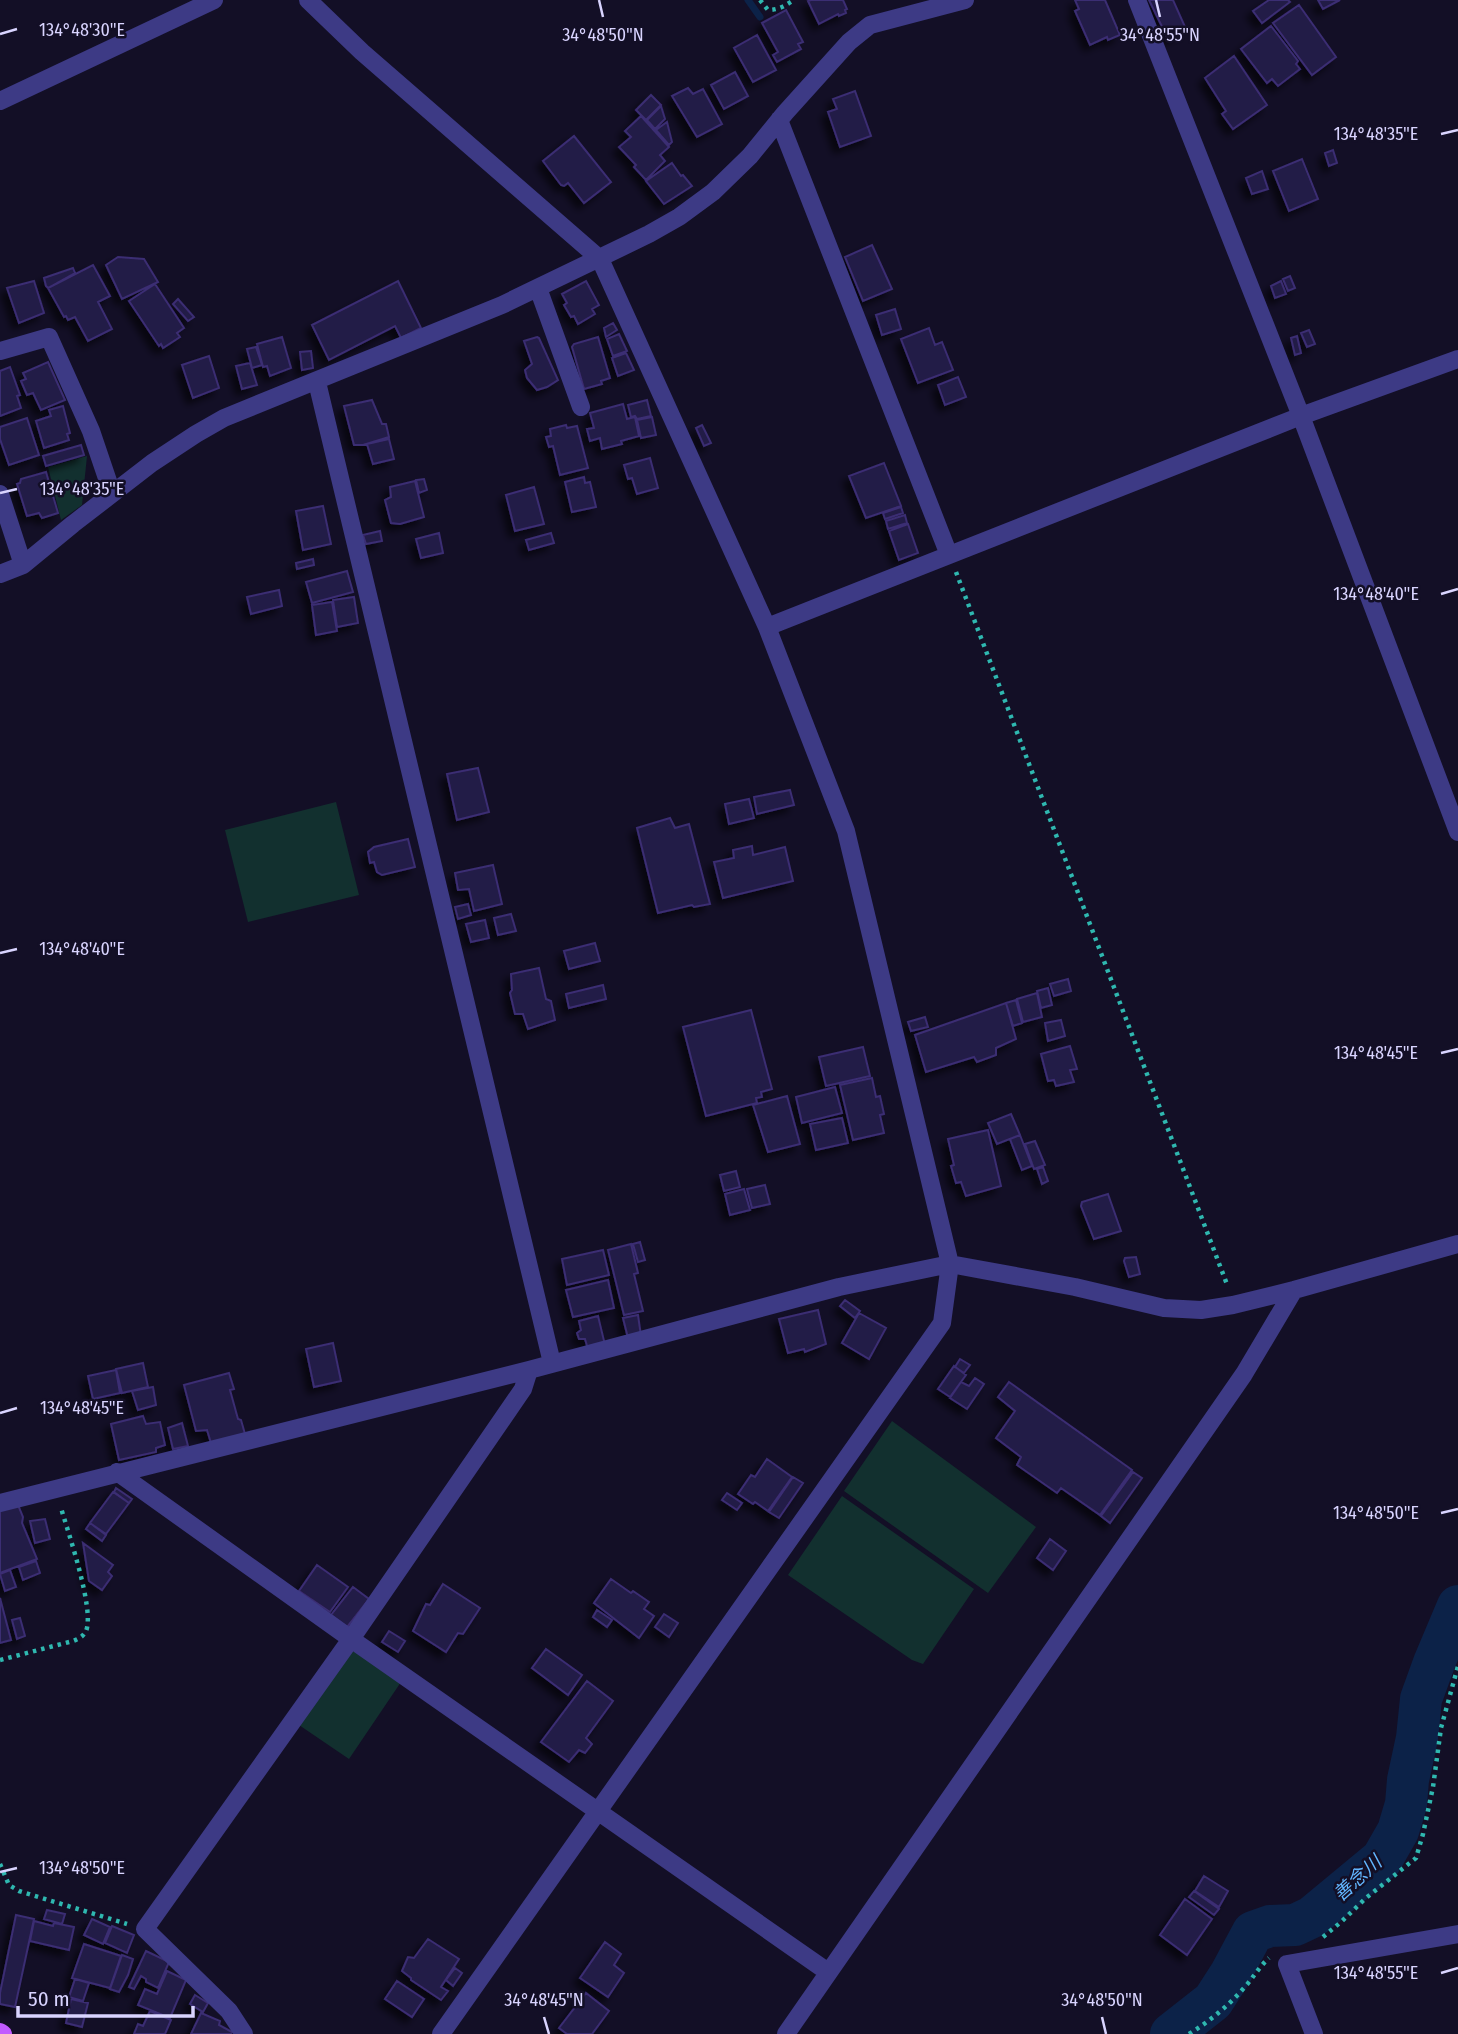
<svg xmlns="http://www.w3.org/2000/svg" width="1458" height="2034" viewBox="0 0 1458 2034" font-family="'Fira Sans Condensed','Noto Sans JP',sans-serif">
<defs>
<filter id="shadow"><feDropShadow dx="-6" dy="6" stdDeviation="3.5" flood-color="#0009"/></filter>
</defs>
<rect width="100%" height="100%" fill="#130f26"/>
<path fill="#12302f" d="M87,456L82,505L61,520L48,467Z
M336,802L359,895L248,922L225,830Z
M892,1421L1036,1527L988,1593L844,1491Z
M842,1496L974,1589L923,1664L912,1660L788,1575Z
M361,1651L401,1682L349,1759L299,1725L349,1652Z"/>
<g fill="none" stroke-linecap="round" stroke-linejoin="round">
<path stroke="#0c2248" stroke-width="7" d="M748,0L760,17"/>
<path stroke="#0c2248" stroke-width="42" d="M1171,2034L1213,2001L1231,1973L1253,1932L1270,1926L1295,1925L1312,1917L1382,1859L1398,1831L1406,1804L1408,1780L1417,1738L1421,1699L1434,1663L1458,1606"/>
</g>
<path fill="#241b47" stroke="#3b2d73" stroke-width="2" filter="url(#shadow)" d="M811,0H843L847,9L845,10L846,13L839,16L838,14L819,24L808,1Z
M1075,0H1105L1120,35L1108,40L1107,37L1090,45L1075,11L1079,9Z
M1149,0H1173L1186,29L1168,39Z
M1269,0H1288L1290,2L1262,23L1253,11Z
M1318,0H1340L1323,9Z
M1299,5L1336,57L1312,75L1273,23Z
M786,10L803,42L798,44L801,49L777,62L773,55L778,52L762,23Z
M1271,26L1298,61L1296,64L1300,69L1278,86L1272,79L1267,83L1241,49Z
M757,35L776,70L753,82L734,48Z
M1234,56L1267,105L1233,129L1222,114L1226,111L1205,78Z
M735,72L748,96L724,109L711,85Z
M688,88L693,94L703,89L722,124L697,137L672,96Z
M855,91L871,136L840,147L828,112L837,109L833,99Z
M651,95L661,105L646,120L636,110Z
M661,106L665,119L655,129L647,120Z
M641,116L669,147L660,155L665,161L646,180L634,167L636,165L619,147L631,137L625,131Z
M667,122L672,142L669,145L656,130Z
M574,136L611,182L584,203L568,183L564,186L561,185L543,161Z
M1333,150L1337,163L1329,166L1325,153Z
M1302,159L1318,199L1289,211L1273,171Z
M672,163L681,176L683,175L692,186L664,204L646,181Z
M1262,171L1268,189L1252,194L1246,178Z
M872,245L892,289L863,301L845,257Z
M118,257L144,259L158,282L122,299L106,265Z
M93,265L110,296L98,302L112,329L88,341L75,317L68,320L66,316L64,317L48,288Z
M73,268L75,273L48,288L46,286L44,278Z
M1290,276L1295,288L1288,291L1283,279Z
M34,281L44,313L19,323L7,288Z
M398,281L421,328L401,338L395,326L329,360L312,325Z
M586,281L599,305L592,309L595,314L578,324L574,316L571,317L564,305L567,303L562,294Z
M1281,281L1286,294L1275,298L1271,286Z
M155,284L184,328L177,333L180,337L163,348L161,344L159,346L129,301Z
M178,299L194,317L188,321L173,304Z
M895,309L901,329L882,335L876,315Z
M613,323L617,330L606,337L604,328Z
M929,328L935,345L942,342L953,370L918,383L901,339Z
M1309,330L1315,344L1307,347L1301,333Z
M619,334L627,351L613,356L607,339Z
M1297,336L1301,353L1295,355L1291,338Z
M282,337L291,368L270,376L267,366L263,367L257,344Z
M537,337L539,338L558,380L547,387L537,390L527,378L525,370L532,364L524,341Z
M598,337L610,378L601,381L602,384L584,389L572,347L574,344Z
M256,347L262,365L252,368L247,349Z
M311,351L313,368L302,370L300,352Z
M626,353L634,370L618,376L612,358Z
M209,356L219,388L193,398L182,365Z
M48,362L65,400L41,410L33,393L27,395L21,381L26,379L23,373Z
M250,363L257,385L242,389L236,366Z
M10,367L20,395L17,396L21,408L0,416V371Z
M958,377L966,397L945,405L938,385Z
M372,400L382,424H386L389,437L363,445H354L344,406Z
M647,400L651,416L637,419L635,416L631,417L628,405Z
M623,404L627,419L635,417L639,436L621,441L622,444L602,449L600,438L590,441L587,429L594,428L590,413Z
M63,406L70,433L67,434L69,440L44,448L36,421L51,416L49,410Z
M652,417L656,435L641,438L637,420Z
M27,418L39,455L9,465L0,439V427Z
M566,425L567,428L577,426L588,468L560,475L553,446L549,447L546,437L551,436L550,429Z
M702,425L711,443L704,446L696,428Z
M389,439L394,459L373,464L367,444Z
M81,445L84,455L46,466L43,456Z
M650,458L658,488L637,494L632,478L628,479L624,465Z
M884,463L901,506L866,518L849,476Z
M46,472L58,513L42,518L39,513L27,516L17,484L20,483L21,479Z
M584,477L585,483L590,482L596,507L572,512L565,482Z
M424,479L427,490L419,493L416,480Z
M415,481L424,517L400,524L391,523L385,500L391,497L390,487Z
M534,487L544,524L515,531L506,495Z
M323,506L331,544L303,550L296,511Z
M901,507L903,513L885,519L883,513Z
M905,515L907,523L888,529L886,521Z
M908,524L918,553L899,560L889,531Z
M380,531L382,541L366,544L363,535Z
M439,533L443,553L421,558L416,539Z
M551,533L554,543L529,550L526,540Z
M313,559L314,565L297,569L296,563Z
M347,571L353,592L312,603L306,582Z
M279,590L282,606L251,614L247,597Z
M354,597L358,623L337,627L333,600Z
M332,602L337,631L316,635L312,605Z
M478,768L489,812L457,820L447,774Z
M790,790L794,805L757,814L754,797Z
M749,799L754,818L729,824L725,804Z
M670,818L675,828L689,824L710,904L694,907L692,905L658,913L637,828Z
M408,839L415,867L382,875L377,872L374,862L370,863L368,852L374,847Z
M752,846L753,855L785,847L793,881L723,898L714,862L734,858L733,850Z
M493,865L502,904L474,911L469,889L458,890L455,873Z
M468,904L471,915L458,919L455,907Z
M511,914L516,931L498,935L494,918Z
M485,920L489,938L471,942L466,924Z
M595,943L600,961L569,969L564,951Z
M539,968L546,999L551,1001L555,1020L528,1029L523,1014H515L510,993L512,990L511,974Z
M1068,979L1071,991L1054,996L1050,984Z
M603,985L606,999L569,1008L566,994Z
M1048,988L1052,1005L1041,1008L1037,991Z
M1037,993L1042,1017L1023,1022L1017,999Z
M1016,1000L1022,1023L1013,1026L1006,1003Z
M1006,1003L1016,1039L996,1048V1055L977,1062L974,1057L926,1072L915,1035Z
M751,1010L772,1089L761,1092L762,1097L756,1098L757,1103L706,1116L683,1027Z
M925,1017L928,1027L911,1031L908,1022Z
M1061,1020L1065,1036L1048,1041L1045,1023Z
M1070,1046L1077,1069L1070,1070L1074,1082L1056,1086L1054,1080L1048,1081L1041,1054Z
M863,1047L870,1076L826,1086L819,1057Z
M872,1078L876,1097L880,1096L884,1114L880,1115L884,1133L853,1140L840,1085Z
M835,1087L842,1113L802,1123L796,1097Z
M787,1096L800,1144L768,1152L753,1105Z
M1011,1114L1020,1135L997,1144L988,1123Z
M842,1118L848,1143L816,1150L810,1124Z
M988,1130L1001,1186L966,1196L961,1182L956,1183L951,1166L954,1165L948,1139Z
M1020,1135L1032,1166L1022,1170L1010,1139Z
M1035,1141L1045,1165L1034,1169L1025,1144Z
M1043,1167L1048,1181L1042,1184L1037,1169Z
M736,1171L740,1187L724,1191L720,1175Z
M765,1185L770,1204L752,1208L747,1189Z
M744,1189L750,1210L730,1215L725,1194Z
M1108,1194L1121,1231L1094,1239L1081,1206L1082,1202Z
M640,1242L645,1260L638,1262L633,1244Z
M631,1244L638,1273L634,1274L643,1311L624,1315L608,1250Z
M603,1250L609,1275L567,1285L562,1259Z
M1136,1257L1140,1274L1129,1277L1124,1261L1125,1258Z
M608,1280L614,1308L573,1317L566,1290Z
M845,1300L860,1311L855,1318L840,1306Z
M818,1310L826,1344L805,1352L804,1349L788,1353L779,1319Z
M859,1313L886,1328L869,1359L842,1343Z
M638,1315L641,1336L628,1338L623,1318Z
M598,1316L605,1345L588,1349L585,1339H579L577,1333L581,1330L579,1321Z
M333,1343L341,1381L314,1387L306,1349Z
M960,1359L970,1365L964,1373L955,1367Z
M143,1363L148,1387L122,1393L116,1369Z
M954,1366L966,1375L950,1397L938,1389Z
M116,1370L120,1393L93,1399L88,1376Z
M229,1373L234,1389L230,1390L238,1419L241,1420L245,1434L211,1443L207,1430L196,1431L184,1385Z
M975,1378L984,1384L967,1409L950,1398L961,1382L969,1386Z
M1009,1382L1132,1470L1100,1515L1061,1488L1057,1493L1017,1465L1021,1457L996,1438L1015,1411L998,1397Z
M153,1387L156,1405L138,1410L132,1391Z
M143,1416L146,1424L160,1422L165,1445L156,1448V1452L119,1460L111,1424Z
M182,1423L188,1446L173,1449L168,1428Z
M767,1459L792,1477L768,1511L755,1502L753,1504L738,1494L751,1475L755,1477Z
M1133,1472L1142,1478L1110,1523L1101,1516Z
M793,1477L803,1483L779,1518L769,1512Z
M116,1488L132,1499L129,1503L114,1492Z
M113,1492L129,1503L106,1534L90,1523Z
M727,1493L742,1503L737,1510L722,1500Z
M16,1500L23,1517L22,1523L37,1559L0,1573V1507Z
M45,1519L50,1539L35,1543L30,1521Z
M90,1523L106,1535L102,1541L86,1529Z
M1050,1539L1066,1551L1053,1570L1037,1558Z
M83,1543L113,1565L108,1572L112,1576L102,1590L89,1581Z
M36,1561L40,1573L23,1580L19,1567Z
M317,1565L348,1587L330,1612L299,1591Z
M10,1570L16,1587L5,1591L0,1574Z
M611,1579L631,1593L633,1591L649,1602L644,1609L654,1616L639,1638L594,1603Z
M443,1584L480,1608L463,1634L458,1633L446,1652L413,1631L426,1604L430,1605Z
M353,1587L369,1599L347,1627L331,1615Z
M0,1598L11,1640L0,1643Z
M597,1610L612,1620L607,1627L593,1617Z
M664,1614L678,1623L669,1637L655,1627Z
M20,1618L25,1636L17,1639L12,1620Z
M389,1631L405,1641L398,1652L382,1642Z
M546,1649L582,1675L568,1695L532,1668Z
M587,1681L613,1701L586,1738L592,1744L585,1753L579,1750L569,1762L541,1742Z
M1204,1876L1228,1891L1219,1907L1195,1891Z
M1194,1891L1219,1909L1214,1915L1189,1897Z
M1185,1899L1212,1919L1187,1955L1160,1935Z
M47,1910L65,1914L62,1924L44,1919Z
M16,1915L34,1919L15,2007L0,2004V1993Z
M92,1919L110,1927L103,1944L84,1935Z
M34,1921L53,1926L54,1923L74,1927L69,1950L30,1941Z
M112,1926L134,1935L127,1953L105,1943Z
M428,1939L459,1959L441,1987L448,1991L441,2000L411,1980V1978L402,1971L408,1957L414,1958Z
M605,1942L621,1954L614,1965L624,1973L608,1997L580,1978Z
M84,1944L121,1956L110,1988L72,1978Z
M146,1951L169,1962L158,1988L146,1982V1979L141,1976L134,1989L129,1987Z
M122,1955L133,1959L128,1975L119,1992L110,1989Z
M455,1968L462,1973L453,1986L446,1980Z
M167,1971L186,1980L170,2018L138,2005L145,1989L157,1994Z
M75,1979L89,1983L83,2001L69,1997Z
M397,1981L424,1999L412,2017L385,1999Z
M586,1993L609,2011L592,2034H567L559,2028Z
M195,1995L208,2003L203,2012L190,2004Z
M71,1999L88,2003L82,2027L66,2023Z
M150,2011L171,2020L165,2034H134L138,2024L143,2026Z
M201,2013L220,2021L219,2025L232,2032L231,2034H191Z"/>
<g fill="none" stroke-linecap="round" stroke-linejoin="round">
<path stroke="#2fb8b0" stroke-width="4.5" stroke-dasharray="3.5 5" stroke-linecap="butt" d="M760,0L768,10C779,10 786,5 794,0
M956,572L1228,1287
M0,1660L73,1641C78,1639 83,1637 86,1631C95,1610 68,1532 61,1508
M0,1864L9,1885L19,1891L127,1924
M1323,1937L1341,1922L1366,1898L1416,1858L1423,1834L1433,1787L1441,1728L1458,1666
M1189,2034C1210,2021 1228,2006 1244,1988C1253,1978 1259,1967 1269,1958"/>
<path stroke="#3d3a85" stroke-width="18" d="M308,0L362,52L600,259L767,627L846,831L950,1264L942,1323L441,2034
M1137,0L1301,416L1458,832
M0,101L214,0
M779,120L949,555
M538,288L581,407
M0,351L49,337L91,431L112,493
M317,382L552,1363
M0,494L23,565
M0,574L23,565L73,524L152,463L196,434L224,418L502,305L649,234L679,217L713,192L750,156L785,113L849,42L870,25L965,0
M767,627L1301,416L1458,359
M117,1472L351,1639L828,1972
M0,1503L529,1370L839,1287L950,1264L1075,1287L1164,1308L1201,1310L1233,1305L1294,1290L1458,1244
M244,2034L229,2011L145,1929L351,1639L523,1389L529,1370
M786,2034L1244,1374L1294,1290
M1314,2034L1287,1964L1458,1934"/>
<path stroke="#c25bff" stroke-width="18" d="M0,2032L3,2034"/>
</g>
<path fill="none" stroke="#d9d4ff" stroke-width="2.5" d="M599,0L603,17M1156,0L1160,17M0,34L17,29M1441,134L1458,130M0,493L17,489M1441,594L1458,589M0,953L17,949M1441,1053L1458,1049M0,1413L17,1408M1441,1513L1458,1509M0,1872L17,1868M1441,1973L1458,1968M544,2017L549,2034M1102,2017L1106,2034"/>
<g text-anchor="middle" stroke-width="5" stroke-linejoin="round" paint-order="stroke">
<g font-size="19" font-style="italic" fill="#62b6ff" stroke="#130f26">
<text transform="translate(1357 1878) rotate(-42)" y="7">善念川</text>
</g>
</g>
<g font-size="18" text-anchor="middle" fill="#d9d4ff" stroke="#130f26" stroke-width="5" stroke-linejoin="round" paint-order="stroke">
<text x="82" y="36">134°48'30"E</text>
<text x="603" y="41">34°48'50"N</text>
<text x="1160" y="41">34°48'55"N</text>
<text x="1376" y="140">134°48'35"E</text>
<text x="82" y="495">134°48'35"E</text>
<text x="1376" y="600">134°48'40"E</text>
<text x="82" y="955">134°48'40"E</text>
<text x="1376" y="1059">134°48'45"E</text>
<text x="82" y="1414">134°48'45"E</text>
<text x="1376" y="1519">134°48'50"E</text>
<text x="82" y="1874">134°48'50"E</text>
<text x="1376" y="1979">134°48'55"E</text>
<text x="544" y="2006">34°48'45"N</text>
<text x="1102" y="2006">34°48'50"N</text>
</g>
<path d="M18 2006v10h175v-10" fill="none" stroke="#d9d4ff" stroke-width="3.5"/>
<text x="28" y="2006" font-size="21" fill="#d9d4ff" stroke="#130f26" stroke-width="5" paint-order="stroke">50 m</text>
</svg>
